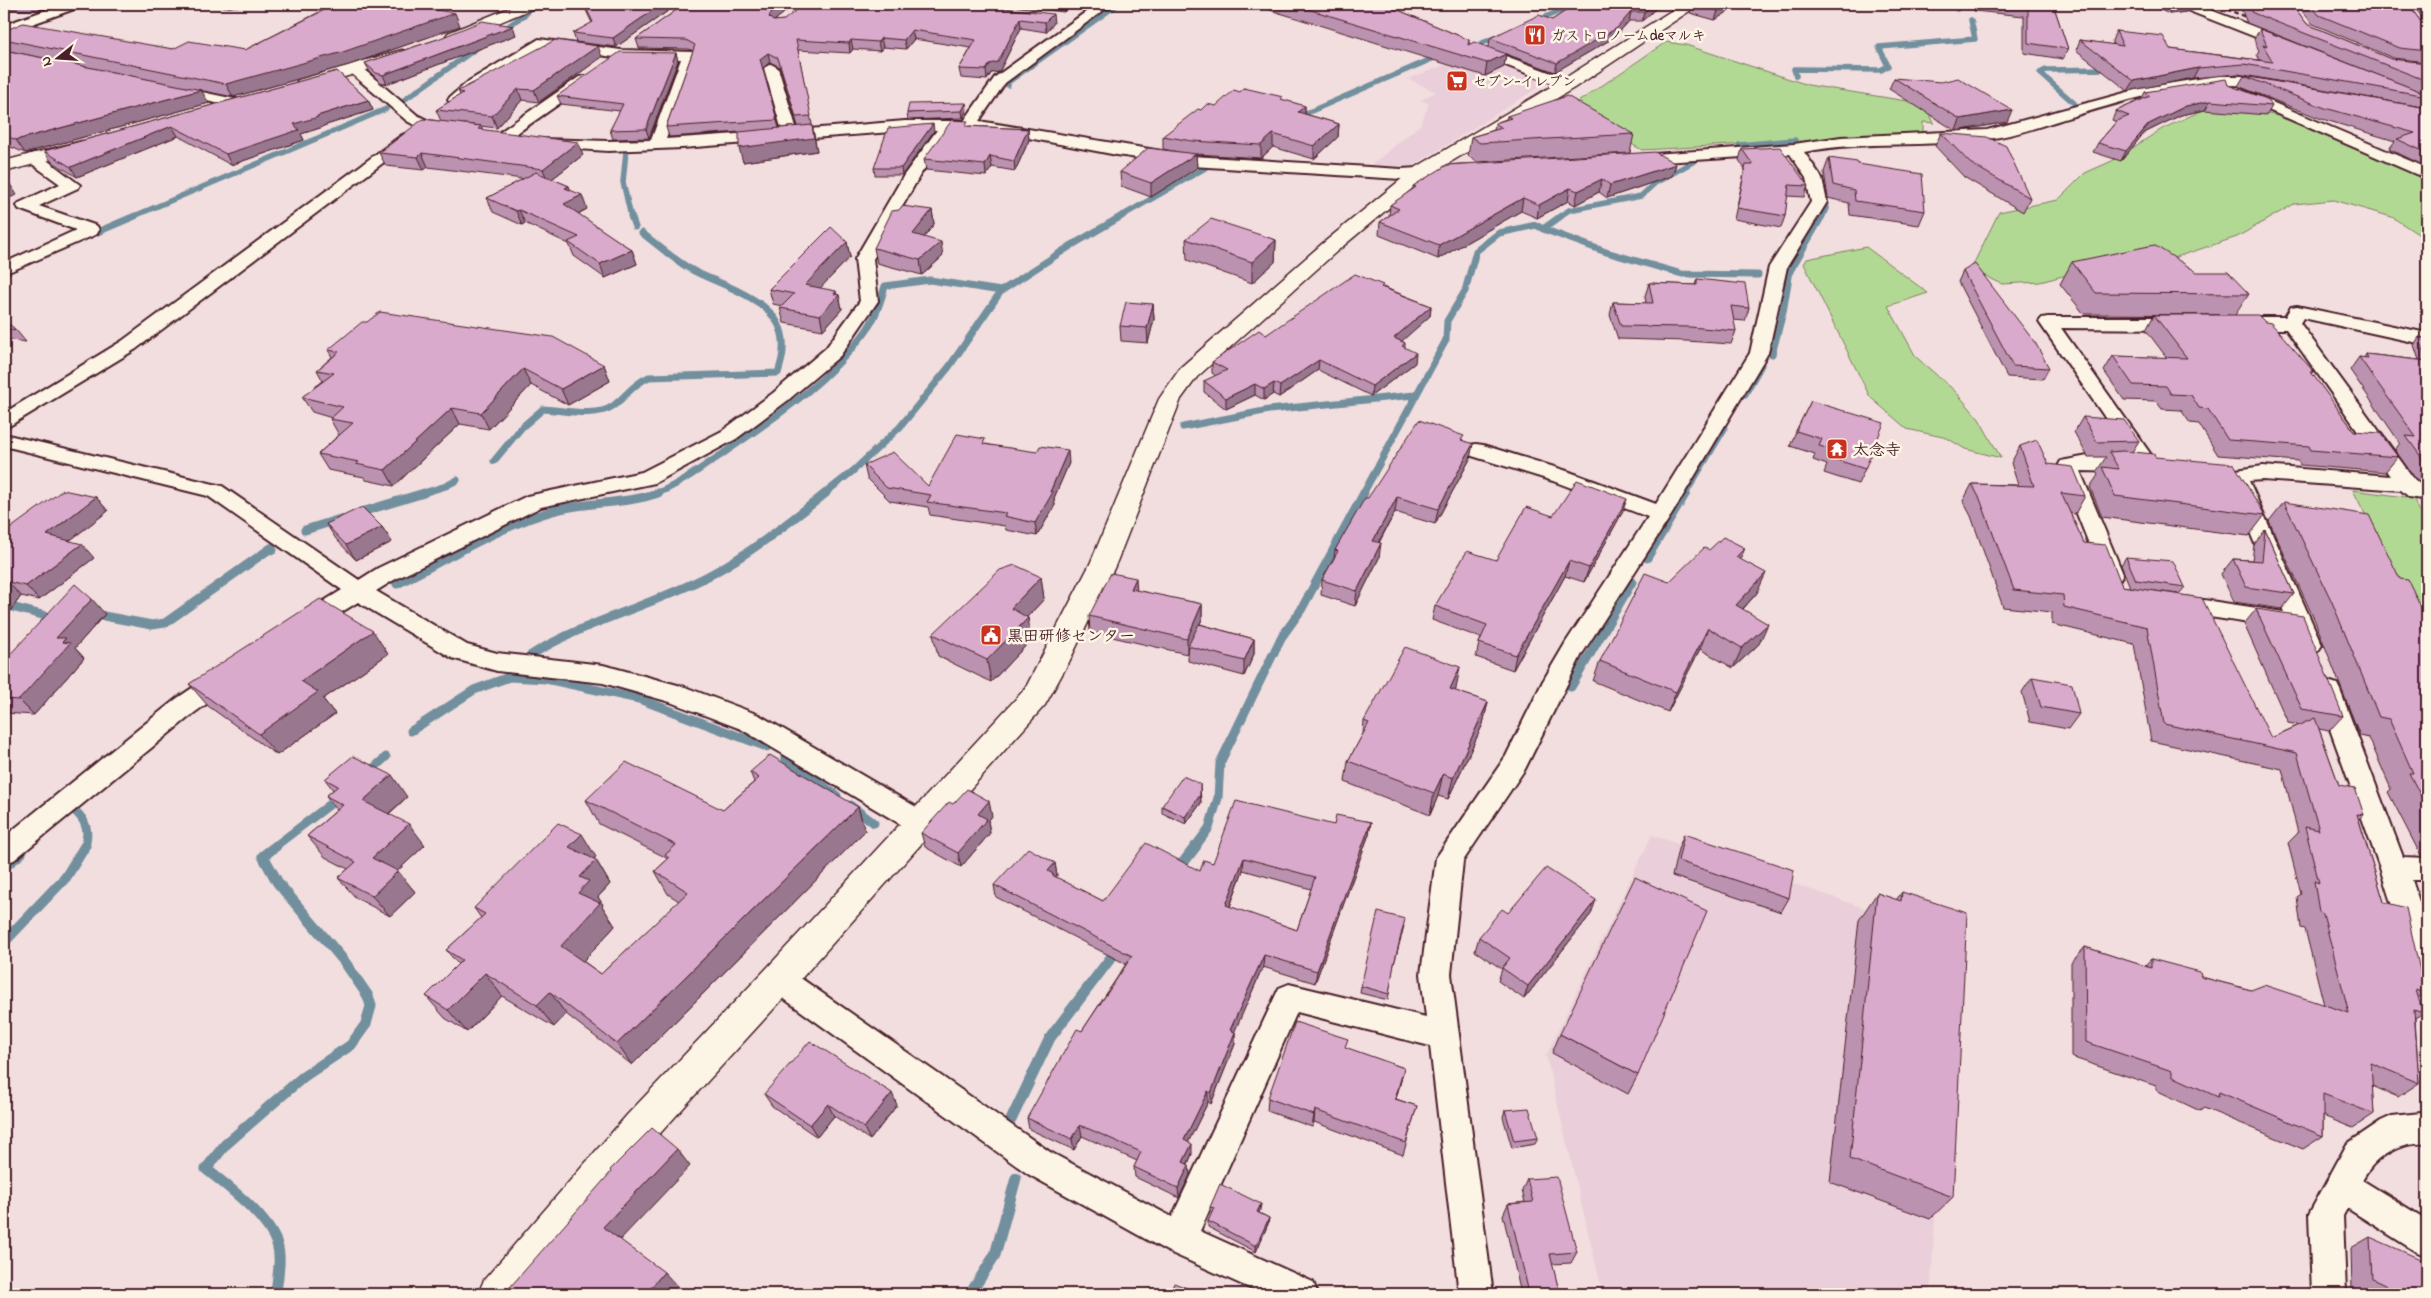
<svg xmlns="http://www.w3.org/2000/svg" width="2431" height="1298" viewBox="0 0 2431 1298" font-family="'Indie Flower','Klee One',sans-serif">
<rect width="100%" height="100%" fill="#f2dede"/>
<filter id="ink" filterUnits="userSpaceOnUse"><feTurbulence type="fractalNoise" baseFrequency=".02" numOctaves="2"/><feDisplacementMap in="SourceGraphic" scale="10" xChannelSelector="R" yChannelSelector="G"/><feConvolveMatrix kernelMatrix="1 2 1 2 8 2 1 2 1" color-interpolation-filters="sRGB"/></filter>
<g filter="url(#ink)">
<path fill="#eaced9" d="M426,4H517L465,27L403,16Z
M1476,53L1549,81L1408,169L1369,167L1420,125L1429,104L1421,100L1436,92L1408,79Z
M1652,835L1954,939L1930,1294H1603L1546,1056Z"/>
<path fill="#b2d994" stroke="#7e7c60" d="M1666,42L1686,45L1808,85L1925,104L1934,123L1923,122V134L1642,150L1569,108Z
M2229,108L2288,117L2427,178V240L2392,217L2333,200L2294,204L2237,237L2173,258L2086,270L2040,282L2002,284L1971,269L1999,212L2058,200L2085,173L2112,161L2162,129L2203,110Z
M1866,247L1928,293L1888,306L1916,357L1956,392L1979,419L2001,458L1965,449L1947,438L1907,429L1870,397L1804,264L1807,259Z
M2353,490L2413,498L2427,525V636Z"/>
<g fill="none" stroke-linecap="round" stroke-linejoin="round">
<path stroke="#728f9e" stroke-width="5.5" d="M1956,4L1957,9
M35,15L62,4
M1534,22L1576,4
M500,32L527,13
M1478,45L1501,35
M1796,76L1794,69L1881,70L1888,66L1879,47L1975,39L1971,20
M1008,85V82L1118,4
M404,100L481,45
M2074,103L2040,73L2046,70L2110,69
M1295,118L1441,55
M1739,145L1795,140
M626,151L623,182L631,217
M132,217L386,109
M1120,217L1205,168
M1559,217L1569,210L1641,196L1655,183L1696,160
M1822,217L1826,210V203"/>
<path stroke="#728f9e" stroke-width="7" d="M631,216L635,227
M1543,229L1606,252L1682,274L1758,275
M88,236L135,216
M1772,354L1783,312L1790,271L1822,216
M1745,394L1761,365
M1183,427L1269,410L1414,395
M494,461L522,427L543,409C563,410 596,418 613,406C626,396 633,384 649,377L778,373C780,366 783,358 783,350C788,301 725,288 692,270C674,260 658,245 642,233
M420,494L446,486L457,480
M655,494C679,485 699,469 721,455C771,420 826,384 863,335C875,320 880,304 885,286L930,280L1001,291
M824,494L853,471L900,427L949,367L1001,291L1072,245L1122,216
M1363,494L1446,340L1447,321L1465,291L1476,251L1499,233L1536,225L1543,229L1561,216
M1685,494L1724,429"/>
<path stroke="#728f9e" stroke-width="9" d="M355,514L424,493
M305,530L340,519
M1647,558L1686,493
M397,584C444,560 502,525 553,511C588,501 624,505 658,493
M4,605L50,617L57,615
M93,614L152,625L165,623L271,548L273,550
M531,655C586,621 651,606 708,576C751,553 788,523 826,493
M1571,687L1632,582
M411,731L474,690L509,677L546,679L639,699L767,747
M785,758L837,796
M366,775L386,757
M850,805L874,823
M74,810C87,821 89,831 85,847
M274,847L341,796
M1195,847L1209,828L1218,798L1220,763L1281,638L1301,610L1364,493"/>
<path stroke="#728f9e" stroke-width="11" d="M276,846L263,856L278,883L344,961L368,996L371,1006L366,1024L351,1045L303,1077L225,1145L206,1169C229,1187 267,1216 277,1244C282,1259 277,1279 276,1294
M4,867L21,853
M1177,871L1196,846
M4,942L66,877L85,846
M1011,1120L1050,1038L1119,947
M970,1294L995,1255L1016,1178"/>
<g stroke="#4a1f2b" stroke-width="4">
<path id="street" d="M63,4H82L80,7L4,34V25Z
M1097,4H1112L1005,83L979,121L1192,156L1401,169L1469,165L1477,170L1469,175L1401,179L1192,166L1117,155L986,130H952L920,175L873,259L878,301L840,356L787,401L736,439L655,483L541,507L394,580L376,591L467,645L497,653L603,665L685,687L759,715L930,815L934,823L930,831L921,834L912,831L741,729L670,702L603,683L497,671L452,658L358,602L314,629L306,631L298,629L294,623L298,617L342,590L208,496L4,446V434L222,486L359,580L378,568L527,496L642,472L722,431L773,393L826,348L860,301L855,259L904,175L937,130L905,131L682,148L608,151L547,147L539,142L542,139L608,141L651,140L681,59L621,58L541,47L479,87L460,103H450L448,100L450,97L469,81L539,39L621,50L694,52L696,55L666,139L782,131L764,68L771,64L778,68L797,130L905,121H964L995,77Z
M2177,4H2195L2291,41L2293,44L2286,48L2281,47L2179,7Z
M1476,45L1573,81L1575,84L1573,87H1563L1471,52L1469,49Z
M356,66L361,67L417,115L429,121L454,125L457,128L449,133L420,128L407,121L351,73L349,70L351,67Z
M584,76L589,77L591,80L589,83L510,138H500L497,135L500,132L579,77Z
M2216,76H2247L2277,82L2279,85L2272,89C2197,75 2125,101 2054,122C2032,129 2011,136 1988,139C1927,148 1865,140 1804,152L1822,178L1827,202L1787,267L1768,353L1672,514L1582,654L1525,769L1463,861L1451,974L1493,1294H1459L1430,1046L1297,1012L1200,1231L1313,1282L1318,1294H1263L1167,1251L1028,1174L769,988L764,979L769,970L779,966L789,970L1050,1152L1172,1217L1279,988L1289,984L1426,1017L1421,974L1436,858L1506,756L1543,681L1566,642L1648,517L1553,481L1469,455L1466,450L1469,445L1476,444L1483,445L1567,471L1656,504L1750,353L1769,267L1811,202L1806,178L1790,154L1632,164L1626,162L1624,159L1626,156L1794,144L1841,137L1987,130L2143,88Z
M173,86L240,100L242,103L235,107L168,93L166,90L168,87Z
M2241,89L2427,168V179L2236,96L2234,93Z
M407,133L412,135L415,138L412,141L136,349L11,425L4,427V413L122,341L402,135Z
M34,153L40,155L80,185L78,188L39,206L97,226L99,230L97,234L4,274V263L76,230L19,209L17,206L19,203L60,184L28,161L26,158L28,155Z
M2297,306L2427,333V345L2303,318L2300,323L2414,479L2422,486H2427V500L2409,497L2401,490L2263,480L2249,481L2322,645L2318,651L2310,654L2302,651L2290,626L2282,628L2177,612L2169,610L2165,604L2169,598L2177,596L2284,612L2226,476L2229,471L2263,466L2390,476L2286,329H2240L2234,327L2231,323L2234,319L2240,317H2285L2291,307Z
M2048,317H2182L2188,319L2191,323L2188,327L2182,329L2061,328L2159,466L2156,471C2147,473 2142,469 2133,472L2080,471L2123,574L2120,580L2112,582L2104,580L2101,574L2058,466L2061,461L2088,456L2133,458L2039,322L2042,318Z
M225,669L234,672L237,678L234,684L194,713L14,860L4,863V837L176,699L216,672Z
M2328,681L2337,684L2340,690L2403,857L2427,858V880H2412L2427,926V982L2417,978L2412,969L2380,868L2316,690L2319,684Z
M2421,1113L2427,1114V1144C2400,1141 2374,1157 2362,1180L2427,1220V1256L2415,1251L2347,1208L2343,1216L2346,1294H2312L2309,1214L2347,1144L2381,1121L2392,1116Z"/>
</g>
<g stroke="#4a1f2b" stroke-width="3">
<path id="secondary" d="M519,4H539L536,7L460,39L454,41L446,36L448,33Z
M1682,4H1700L1574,88L1427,176L1336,252L1197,377L1181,399L1116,564L1070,660L1045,705L791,990L653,1141L524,1294H478L484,1280L627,1115L767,968L1025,689L1090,564L1159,399L1181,367L1322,244L1415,168L1562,80Z
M402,50L408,52L410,55L408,58L304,89L298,88L296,84L298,80Z
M82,141L88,142L91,146L88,150L4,172V161Z"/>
</g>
<use href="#street" fill="#fcf5e5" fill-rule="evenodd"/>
<use href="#secondary" fill="#fcf5e5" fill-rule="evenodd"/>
<path stroke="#4a1f2b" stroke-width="2.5" stroke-dasharray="4.5 2.5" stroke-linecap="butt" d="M2214,4L2258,22"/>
</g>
<path fill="#bb92af" stroke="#4a1f2b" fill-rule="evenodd" d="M4,4H55L51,6L40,10L4,9Z
M194,4H239L238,6L229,7Z
M332,4H427L420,7L460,26L349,65L233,97L4,50V31L173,49L245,50L335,4Z
M583,4H678L616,47L576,42L573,33L592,23Z
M685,4H795L774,21L972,4L1054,23L1046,32L1021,28L999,72L991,73L987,80L961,78L959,69L971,48L914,39L906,49L883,47L880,51L853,49L850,53L798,50L817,151L743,162L739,132L669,137L666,127L693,51L689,49L639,48L636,39ZM770,62L780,67L798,126L779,128L762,68Z
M994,4H1072L1064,12Z
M1265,4H1384L1469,40V44L1489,47L1490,38L1552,20L1570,8L1573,4H1679L1672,8L1660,4L1642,21H1629L1615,37L1555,72L1506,54L1504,67L1485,76L1270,10Z
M1692,4H1740L1715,20L1690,13Z
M1972,4H2053L2068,49L2063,59L2024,53V16L1974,11Z
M2148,4H2190L2186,12L2169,14Z
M2199,4H2237L2210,8Z
M2239,4H2292L2307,24L2391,59L2427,63V108L2238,74L2193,78L2128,91L2076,50L2080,40L2113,45L2112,41L2116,31L2170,49L2260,60L2257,55L2259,51L2254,39L2260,29L2408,87L2247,23Z
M2296,4H2408L2427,30V62L2393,58L2313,24Z
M2412,4H2427V24Z
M516,35L387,84L380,82L370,72L365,63L438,39Z
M4,50L209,103L25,153L4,144Z
M676,53L678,61L649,138L613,139L610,130L620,111L561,104L557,96Z
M602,57L539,102L522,100L497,128L462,124L481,126L483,130L583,155L552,179L569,186L570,190L587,209L578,214L632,250L637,264L605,278L574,256L569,244L525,223L522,225L493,212L487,198L523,179L428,167L424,170L386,166L379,153L441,121L436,110L460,95L458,91Z
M337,71L368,100L373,110L323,126V127L301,134L304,140L231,165L178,136L77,177L51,161L44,151Z
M2244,76L2427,108V167L2389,149L2395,141L2319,118L2238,86Z
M1894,78L2007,122L1956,131L1889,89Z
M2228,85L2272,106L2267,115L2205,110L2181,115L2144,133L2121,161L2093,152L2098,143L2116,122L2112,120L2116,111L2141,100L2145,92Z
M1283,100L1305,106V114L1339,124L1338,137L1314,159L1273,147L1261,158L1196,154L1197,168L1151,197L1121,186L1120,172L1183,153L1163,149V136L1201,110L1216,106Z
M967,109L963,118L908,120L907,113Z
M1507,116L1634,134L1630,153L1477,162L1468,156L1471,137L1494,130L1495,123L1506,119Z
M969,126L1028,129L1029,140L1015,171L992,167L986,176L926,170L924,159Z
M934,131L902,175H875L874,168Z
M1941,133L2030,198L2023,212L1964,177L1935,146Z
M1742,149L1808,186L1804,197L1787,196L1785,216L1781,228L1734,219L1745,169L1739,160Z
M1829,158L1925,211L1919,225L1850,215L1849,203L1828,198L1824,172Z
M1676,164L1672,176L1607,198L1599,192L1575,205L1568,201L1537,218L1521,211L1438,259L1379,235L1380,222L1389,216L1390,205L1413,190V186Z
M932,210L934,224L924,237L943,256L922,275L877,263L874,248Z
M1186,239L1276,240L1275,262L1252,283L1187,260Z
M847,242L850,257L820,288L839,295L842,309L823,330L784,323L780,308L782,306L773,304L769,289Z
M2072,262L2249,294L2235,315L2314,372L2312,374L2354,431L2398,457L2385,472L2300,465L2298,461L2218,455L2199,424L2190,423L2181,410L2162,409L2156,401L2124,400L2104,371L2113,356L2167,358L2146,330L2154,315H2228L2084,314L2060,284Z
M1963,271L2049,368L2043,379L2007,377L1958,282Z
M1697,279L1749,308L1745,321L1733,320L1736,331L1731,344L1686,341L1618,339L1610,315L1613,302L1646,303L1645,296L1649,283L1695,285Z
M1383,287L1431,306L1430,316L1401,341L1405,343V347L1415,363L1371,396L1318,370L1279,397L1273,394L1264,400L1255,395L1226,409L1204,392V381L1216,376L1212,373V362L1266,335Z
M1153,304L1154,319L1148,343L1121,341L1120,326Z
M4,320L16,330L26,342L4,339Z
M2419,337L2427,339V481H2419L2415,478L2395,450L2400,443L2350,370L2359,357L2364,358L2366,354L2419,360L2414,345Z
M328,350L604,365L610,381L568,405L531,385L489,429L460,424L394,486L366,480L364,477L328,470L318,454L339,435L330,419L332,418L312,412L302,397L323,381L317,370L332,357Z
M1811,401L1865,469L1858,484L1824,473L1827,465L1813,460L1815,454L1790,446L1796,431Z
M2083,417L2139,441L2132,452L2155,457L2265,515L2249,536L2102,517L2090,487L2098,475L2096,472L2106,457H2088L2074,432Z
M1463,440L1470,459L1435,524L1395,512L1379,543V558L1355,606L1321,595L1322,580L1334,558L1335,550L1368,498Z
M986,444L1069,463L1054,498L1055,505L1037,536L1006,530L1005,526L930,515L928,507L890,501L867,478L864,465L928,486Z
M2020,446L2048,464L2085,496L2075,514L2070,513L2084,543L2122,586L2130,587L2121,565L2126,557L2185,587L2179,594L2147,590L2271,738L2299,725L2288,723L2244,624L2256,609L2343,716L2329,731L2319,729L2339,785L2364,815L2359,820L2384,902L2425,993L2418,998L2423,1013L2415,1018L2419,1083L2398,1097L2372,1086L2374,1114L2353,1128L2323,1116V1136L2303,1149L2204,1108L2200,1111L2156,1090V1086L2071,1057V963L2085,947L2144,966L2151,959L2201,977L2251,990L2324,1005L2305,929L2301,928L2297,897L2301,894L2288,843L2298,833L2282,769L2151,741L2134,644L2052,624V612L2003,607L1971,516L1963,501L1972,484L2018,485L2011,463Z
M96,497L108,511L69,541L94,558L39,600L21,596L4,620V533Z
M2284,502L2400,579L2427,619V857L2420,854L2388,792L2391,789L2369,738L2360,736L2315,621L2269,521Z
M1622,513L1584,582L1565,576L1513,670L1476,657L1479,643L1481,638L1432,620L1435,606L1553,516Z
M326,524L382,527L392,542L356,560L336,539Z
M2265,530L2294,594L2282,609L2234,602L2221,574L2233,559L2252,560L2254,545Z
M1740,560L1757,593L1743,609L1759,644L1733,668L1700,649L1668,712L1593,681L1600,661L1669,582Z
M1041,577L1044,599L1027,617L1028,618L1031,640L991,682L938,656L933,634Z
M1137,591L1202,604V619L1200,624L1254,639V654L1244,676L1188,661V653L1187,654L1090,632L1089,616Z
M105,614L75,648L84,658L34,715L4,713V661Z
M388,654L323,699L335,714L277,755L208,706L189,684Z
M2032,677L2079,714L2068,729L2030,722L2022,692Z
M1456,689L1455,691L1488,702L1483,724L1448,799L1438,796L1430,815L1345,782L1348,761L1363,734L1364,721Z
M750,772L858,807L865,831L632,1065L566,1014L554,1027L502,996L467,1032L445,1018L426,996L458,964L446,950L481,918L474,908L596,857L594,859L596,860L610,884L598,897L603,905L602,906L615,926L583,961L601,974L679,901L668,894L655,871L667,860L665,857L599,824L586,800L723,810L754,782Z
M325,779L407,797L389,814L425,845L397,871L415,892L390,916L356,898L338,878L348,869L325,857L307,836L337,810L326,796L333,790Z
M1200,784L1201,803L1186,824L1162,813V806Z
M953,804L992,816L988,821L990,833L961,867L925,847L921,833Z
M1371,822L1369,834L1315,983L1263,967L1234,1032H1235V1044L1211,1104L1208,1102L1188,1142L1192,1154L1188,1164L1190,1175L1179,1198L1135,1177L1134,1167L1137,1161L1082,1136L1074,1150L1029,1129L1027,1118L1082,1031L1126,964L996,897L994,885L1055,863L1057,876L1055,877L1103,901L1200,871L1213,863L1334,825ZM1243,870L1311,889L1297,930L1230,907Z
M1684,834L1789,898L1781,912L1672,876L1678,849Z
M1902,892L1953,1197L1930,1219L1830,1182L1859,920L1877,893L1896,900Z
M1508,913L1591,914L1524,999L1498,981L1502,969L1475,951L1479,937Z
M1404,926L1393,968L1388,1000L1360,993L1361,986Z
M1560,1034L1638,1075L1628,1094L1552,1053Z
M1346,1048L1404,1068L1396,1099L1417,1106L1403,1155L1314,1122L1312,1127L1267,1111L1268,1098Z
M764,1094L897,1105L870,1140L834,1116L817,1137L772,1106Z
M1505,1110L1538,1138L1535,1144L1512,1148L1503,1117Z
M1527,1179L1577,1252L1571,1263L1552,1264L1559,1291L1557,1294H1521L1503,1215L1508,1204L1525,1202L1522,1191Z
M1210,1207L1260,1210L1259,1213L1269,1218L1268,1224L1256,1252L1208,1227V1221L1212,1213L1210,1212Z
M2370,1237L2427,1294H2362L2352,1290L2351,1248Z"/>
<path fill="#98778f" stroke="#4a1f2b" d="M36,4H55L51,6L40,10Z
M227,4H239L238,6L229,7Z
M398,4H427L403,16Z
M662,4H678L616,47L613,38Z
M782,4H795L774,21L771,26L769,17L772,11Z
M1063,4H1072L1064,12Z
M1653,4H1661L1642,21L1644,12Z
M1673,4H1679L1672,8Z
M1729,4H1740L1715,20L1718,11Z
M2174,4H2190L2186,12L2169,14Z
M2212,4H2237L2210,8Z
M1631,12L1629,21L1615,37L1555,72L1557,63Z
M455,13L460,26L349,65L233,97L226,84Z
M1053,14L1054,23L1046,32L1045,22Z
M1020,19L1021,28L999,72L991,73L987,80L986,70Z
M513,26L516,35L387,84L383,75Z
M912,30L914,39L906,49L904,40Z
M881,38L883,47L880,51L878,42Z
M851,40L853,49L850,53L849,43Z
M598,46L602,57L539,102L534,90Z
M676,53L678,61L649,138L646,129Z
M768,53L770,62L762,69L760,59Z
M1506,54L1504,67L1485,76L1487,63Z
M2198,68L2193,78L2128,91L2134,81Z
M518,89L522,100L497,128L492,116Z
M201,90L209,103L25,153L16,140Z
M368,100L373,110L323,126V127L301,134L304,140L231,165L226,154L294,124L317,116Z
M2210,101L2205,110L2181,115L2144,133L2121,161L2126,151L2149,124L2186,106Z
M966,103L967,109L963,118L962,111Z
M1305,106V119L1298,112Z
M2012,110L2007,122L1956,131L1960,119Z
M933,124L934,131L902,175L901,168Z
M1339,124L1338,137L1314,159V146Z
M812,125L817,151L743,162L739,148Z
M172,126L178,136L77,177L71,167Z
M1028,129L1029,140L1015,171L1014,161Z
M1273,134V147L1261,158V145Z
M578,142L583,155L548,182L543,169Z
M422,153L428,167L424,170L418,157Z
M1196,154L1197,168L1151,197V183Z
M990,156L992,167L986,176L985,165Z
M1676,164L1672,176L1607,198L1610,185Z
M1602,179L1599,192L1575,205L1578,191Z
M8,181L17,195L4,200V183Z
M569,186L574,199L582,195L587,209L569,218L564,204L565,188Z
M1570,188L1568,201L1537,218L1539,205Z
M1523,198L1521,211L1438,259L1439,245Z
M519,210L525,223L522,225L516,211Z
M932,210L934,224L916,248L913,234Z
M1276,240L1275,262L1252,283V262Z
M847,242L850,257L809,300L805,285Z
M941,242L943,256L922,275L920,260Z
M632,250L637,264L605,278L600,264Z
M836,291L837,296L839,295L842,309L823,330L820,315Z
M1153,304L1154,319L1148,343L1147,328Z
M1431,306L1430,316L1393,349L1394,338Z
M1416,353L1415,363L1371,396L1372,386Z
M1319,360L1318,370L1279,397L1280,386Z
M604,365L610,381L568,405L561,389Z
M523,369L531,385L489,429L481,413Z
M1274,383L1273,394L1264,400V389Z
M1255,384V395L1226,409V398Z
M452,408L460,424L394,486L385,470Z
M1473,444L1470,459L1435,524L1438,509Z
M1068,450L1069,463L1054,498L1055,505L1037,536L1035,523L1050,492Z
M96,497L108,511L59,549L47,535Z
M1397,497L1395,512L1371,556L1373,541Z
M1627,499L1622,513L1584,582L1589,568Z
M382,527L392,542L356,560L346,545Z
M1381,543L1379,558L1355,606L1357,591Z
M82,544L94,558L39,600L26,586Z
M1745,548L1737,568L1736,557Z
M1569,561L1565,576L1513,670L1516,655Z
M1766,573L1757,593L1728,625L1736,605Z
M1041,577L1044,599L1015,630L1011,608Z
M1136,578L1137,593L1131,589Z
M8,582L21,596L4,620V588Z
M92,599L105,614L75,648L84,658L34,715L19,700L56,638Z
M1202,604V619L1190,647L1188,646L1187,654V639Z
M1028,618L1031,640L991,682L987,660Z
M1768,624L1759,644L1733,668L1742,648Z
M1708,628L1700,649L1668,712L1676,692Z
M373,631L388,654L323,699L335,714L277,755L259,734L301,681Z
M1254,639V654L1244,676V661Z
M1460,667L1456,689L1446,711L1450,689Z
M1488,702L1483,724L1448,799L1453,778Z
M1443,774L1438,796L1430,815L1434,793Z
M392,775L407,797L379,822L363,801Z
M1200,795L1201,803L1186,824L1185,817Z
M989,801L992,816L988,821L990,833L961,867L958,853L978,814Z
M858,807L865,831L632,1065L617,1044Z
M1371,822L1369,834L1315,983L1317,971Z
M409,824L425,845L389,879L372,858Z
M582,834L596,857L583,871L569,847Z
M1244,858L1243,870L1226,917V905Z
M596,860L610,884L598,897L603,905L602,906L615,926L576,969L561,946L578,893L580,877Z
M1055,863L1057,876L1054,879L1048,871Z
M398,871L415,892L390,916L372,896Z
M1596,900L1591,914L1524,999L1528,986Z
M1264,955L1263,967L1230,1042V1030Z
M485,973L502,996L467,1032L448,1010Z
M550,992L566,1014L554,1027L537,1005Z
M1235,1032V1044L1211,1104V1093Z
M1404,1068L1401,1081L1392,1111L1395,1099Z
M1208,1091V1102L1184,1151V1140Z
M892,1093L897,1105L870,1140L864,1128Z
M828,1104L834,1116L817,1137L810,1125Z
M1315,1110L1314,1122L1312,1127L1314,1115Z
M1080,1125L1082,1136L1074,1150L1072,1139Z
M1192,1144V1154L1184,1172L1183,1162Z
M677,1149L690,1166L617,1243L603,1227Z
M1189,1165L1190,1175L1179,1198L1178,1188Z
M1261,1204L1260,1210L1257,1218V1212Z
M1269,1218L1268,1224L1256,1252V1246Z
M664,1272L678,1287L672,1294H646Z"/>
<path fill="#d9aacc" stroke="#4a1f2b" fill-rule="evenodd" d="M336,4H398L455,13L343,52L226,84L4,39V31L23,23L173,49L189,41L245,50Z
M584,4H662L613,38L573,33L593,22Z
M685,4H782L772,11L769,17L773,21L784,20L804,4H972L1053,14L1045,22L1020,19L998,62L990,64L986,70L959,69L976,40L912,30L904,40L881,38L878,42L851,40L849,43L796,40L811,116L796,117L778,58L768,53L760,59L777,120L666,127L695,45L686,40L636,39Z
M1291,4H1384L1469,40L1468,45L1474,42L1506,54L1487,63Z
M1573,4H1653L1644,12H1631L1617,28L1557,63L1490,38L1539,15L1552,20L1570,8Z
M1692,4H1729L1718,11Z
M2001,4H2053L2068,49L2028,43V6Z
M2249,4H2292L2307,24L2391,59L2427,63V81L2253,13Z
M2310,4H2408L2427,30V51L2400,48L2319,15Z
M482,21L513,26L383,75L376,73L365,63L438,39Z
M2260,29L2427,94V96L2244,64L2198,68L2134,81L2080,40L2123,46L2116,31L2163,36L2170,49L2273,62L2263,45L2267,46Z
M555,40L598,46L534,90L518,89L492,116L436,110L463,93L458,91Z
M4,50L201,90L16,140L4,135Z
M620,52L676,53L646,129L610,130L623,104L557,96Z
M337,71L368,100L317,116L318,117L294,124L299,130L226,154L172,126L71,167L44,151Z
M2244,76L2427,108V153L2397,139L2415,133L2325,108Z
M1894,78L1941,82L1958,78L2012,110L1960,119Z
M2226,79L2228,85L2267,99L2272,106L2210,101L2186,106L2149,124L2126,151L2098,143L2117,121L2129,116L2116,111L2150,96L2145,92Z
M1244,88L1283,97L1281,99L1305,106L1298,112L1339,124L1314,146L1273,134L1261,145L1192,141L1163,136L1198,109L1201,110L1207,104L1216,106L1234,90L1240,92Z
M1567,96L1634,134L1480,143L1471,137L1502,128L1495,123L1511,118L1507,116Z
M966,103L962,111L907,113L909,104Z
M423,119L481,126L478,129L578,142L543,169L422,153L418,157L379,153Z
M952,120L968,121L965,126L1028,129L1014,161L990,156L985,165L924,159Z
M933,124L901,168H874L888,128Z
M812,125L814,138L739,148V132Z
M1941,133L1987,137L2006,146L2030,198L1970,163Z
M1780,147L1808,186L1789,185L1785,216L1737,208L1746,165H1753L1742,149Z
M1148,148L1196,154L1151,183L1120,172Z
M1655,152L1676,164L1610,185L1602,179L1578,191L1570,188L1539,205L1523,198L1439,245L1380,222L1399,209L1390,205L1416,187L1413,186L1447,165Z
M1829,158L1857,162L1858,164L1922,174L1925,211L1855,201L1854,190L1833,185Z
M536,172L569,186L565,188L582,195L564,204L632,250L600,264L568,242L579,237L519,210L516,211L487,198Z
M902,206L932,210L913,234L941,242L920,260L874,248L892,211L899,210Z
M1211,219L1276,240L1252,262L1186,239Z
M831,227L847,242L805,285L836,291L834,294L839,295L820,315L780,308L794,294L769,289Z
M2154,245L2197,272H2228L2249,294L2096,293L2072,262Z
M1975,264L2036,344L2049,368L2013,366L1963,271Z
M1355,274L1383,285L1381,287L1431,306L1394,338L1405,343L1402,346L1416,353L1372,386L1319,360L1280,386L1274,383L1264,389L1255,384L1226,398L1204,381L1227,370L1212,362L1259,330L1266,335Z
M1697,279L1745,284L1749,308L1731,306L1736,331L1690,327L1621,326L1613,302L1653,303L1649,283L1697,285Z
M1126,302L1153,304L1147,328L1120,326Z
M380,312L553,337L604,365L561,389L523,369L481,413L452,408L385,470L356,464L359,462L318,454L353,423L330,419L343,407L302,397L334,373L317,370L339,352L328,350L362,322H367Z
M2154,315H2258L2265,322L2271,323L2314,372H2311L2354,431L2380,433L2398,457L2311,450L2309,446L2228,440L2208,409L2199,408L2191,395L2171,394L2166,386L2133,385L2113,356L2187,358Z
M4,320L16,330L4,328Z
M2419,337L2427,339V360Z
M2366,354L2427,361V465L2406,436L2416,437L2359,357L2368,358Z
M1811,401L1884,423L1865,469L1831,458L1834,450L1819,446L1822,439L1796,431Z
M2083,417L2124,420L2139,441L2097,442Z
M1419,420L1464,436L1461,440L1473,444L1438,509L1397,497L1373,541L1381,543L1357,591L1322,580L1338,551L1335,550L1365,498H1368Z
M957,434L985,439L983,444L1037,452L1040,446L1068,450L1050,492H1053L1035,523L1004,516L1006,513L927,502L931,495L887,488L864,465L893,452L928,486Z
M2037,440L2048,464L2073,467L2085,496L2061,493L2084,543L2106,545L2122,586L2202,598L2271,738L2315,718L2339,785L2355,788L2364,815L2357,814L2384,902L2406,908L2425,993L2416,990L2423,1013L2414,1010L2419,1083L2371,1063L2374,1114L2323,1094V1136L2219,1092L2218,1097L2172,1076V1071L2086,1042L2085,947L2151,968V959L2200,972L2201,977L2251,990L2264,985L2349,1013L2323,914L2319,912L2314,881L2319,883L2305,827L2319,830L2297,753L2164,724L2147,627L2064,607L2063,595L2014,590L1980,499L1972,484L2034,486L2020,446Z
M2123,451L2154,454L2155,457L2234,464L2265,515L2115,496L2102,467L2119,469L2109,452Z
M1577,480L1627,499L1589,568L1569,561L1516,655L1479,643L1487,625L1435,606L1467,551L1496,560L1526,507L1553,516Z
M63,490L96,497L47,535L82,544L26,586L8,582L4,588V533Z
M2284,502L2369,515L2400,579L2408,580L2427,619V808L2409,773H2413L2389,719L2379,717L2332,602Z
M362,507L382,527L346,545L326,524Z
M2265,530L2294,594L2246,587L2233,559L2262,561Z
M1723,537L1745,548L1736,557L1766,573L1736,605L1768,624L1742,648L1708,628L1676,692L1600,661L1645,573L1669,582L1704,548L1709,550Z
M2126,557L2173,561L2185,587L2136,580Z
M1015,565L1041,577L1011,608L1028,618L987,660L933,634L1000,570Z
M1111,573L1136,578L1131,589L1202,604L1187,639L1089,616Z
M75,584L92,599L56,638H66L62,642L70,643L19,700L4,699V661Z
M320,599L373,631L301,681L318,692L259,734L189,684Z
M2256,609L2303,616L2343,716L2302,709Z
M1199,624L1254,639L1244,661L1188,646Z
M1405,647L1460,667L1450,689L1488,702L1453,778L1443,774L1434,793L1348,761L1369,723L1364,721Z
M2032,677L2072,684L2079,714L2041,707Z
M770,755L858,807L617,1044L550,992L537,1005L485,973L448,1010L426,996L462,960L446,950L485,914L474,908L558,823L582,834L569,847L596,860L580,877L589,881L578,893L600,903L561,946L601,974L688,892L655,871L669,858L665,855L676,845L586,800L626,762L723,810L759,778L750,772Z
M353,756L392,775L363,801L409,824L372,858L398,871L372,896L338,878L356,862L307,836L343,805L326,796L338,786L325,779Z
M1183,776L1200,784V795L1185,817L1162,806Z
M967,789L989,801L978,814L987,819L958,853L921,833L949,802L953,804Z
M1236,801L1334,825L1336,815L1371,822L1317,971L1264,955L1230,1030L1235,1032L1211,1093L1208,1091L1184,1140L1192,1144L1183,1162L1189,1165L1178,1188L1134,1167L1141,1152L1080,1125L1072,1139L1027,1118L1077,1029L1082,1031L1132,956L994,885L1028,848L1055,863L1048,871L1053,874L1052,875L1103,901L1146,843L1200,871L1204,860L1213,863ZM1244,858L1315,877L1297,930L1226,905Z
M1684,834L1794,870L1789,898L1678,861Z
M1546,868L1596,900L1528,986L1502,968L1510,958L1479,937L1502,909L1508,913Z
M1635,877L1707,911L1638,1075L1560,1034Z
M1902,892L1967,913L1953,1197L1850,1159L1877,893L1901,901Z
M1378,912L1405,919L1394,964L1389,994L1361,986Z
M1295,1022L1348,1039L1345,1047L1404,1068L1395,1099L1417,1106L1406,1143L1315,1110L1314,1115L1268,1098Z
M810,1041L892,1093L864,1128L828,1104L810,1125L764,1094Z
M1529,1108L1538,1138L1514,1141L1505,1110Z
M652,1128L677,1149L603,1227L664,1272L646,1294H504L611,1172L610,1170Z
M1557,1177L1577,1252L1550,1254L1559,1291L1529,1293L1508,1204L1533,1202L1527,1179Z
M1220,1184L1261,1204L1257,1212L1269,1218L1256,1246L1208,1221L1214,1208L1210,1207Z
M2370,1237L2427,1262V1294H2387V1286L2372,1279Z
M1174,1283L1202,1294H1170Z"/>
</g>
<defs>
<g id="restaurant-square" transform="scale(1.125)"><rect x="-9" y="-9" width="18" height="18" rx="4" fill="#c8321e" stroke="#fcf5e5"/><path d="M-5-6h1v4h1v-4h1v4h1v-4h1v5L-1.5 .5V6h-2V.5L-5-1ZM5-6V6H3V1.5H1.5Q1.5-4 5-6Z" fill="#fff"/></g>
<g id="supermarket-square" transform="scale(1.125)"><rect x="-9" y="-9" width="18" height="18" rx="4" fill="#c8321e" stroke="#fcf5e5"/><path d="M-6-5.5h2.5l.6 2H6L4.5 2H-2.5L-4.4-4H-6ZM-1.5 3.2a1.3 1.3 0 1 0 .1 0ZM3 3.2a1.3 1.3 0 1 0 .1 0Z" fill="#fff"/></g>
<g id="temple-square" transform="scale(1.125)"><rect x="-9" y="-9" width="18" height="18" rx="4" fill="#c8321e" stroke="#fcf5e5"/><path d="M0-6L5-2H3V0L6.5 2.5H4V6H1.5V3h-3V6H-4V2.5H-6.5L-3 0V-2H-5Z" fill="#fff"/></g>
<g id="civic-square" transform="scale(1.125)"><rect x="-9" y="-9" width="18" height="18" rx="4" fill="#c8321e" stroke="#fcf5e5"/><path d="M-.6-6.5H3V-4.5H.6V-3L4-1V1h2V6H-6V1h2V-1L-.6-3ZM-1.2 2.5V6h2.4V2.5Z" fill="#fff"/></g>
</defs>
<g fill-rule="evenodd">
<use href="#restaurant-square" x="1535" y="35"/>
<use href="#supermarket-square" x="1457" y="81"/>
<use href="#temple-square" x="1837" y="449"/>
<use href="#civic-square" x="991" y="635"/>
</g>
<g text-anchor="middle" stroke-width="5" stroke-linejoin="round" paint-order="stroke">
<g font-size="14" font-weight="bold" fill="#4a1f2b" stroke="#fcf5e5" text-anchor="start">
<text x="1551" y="40">ガストロノームdeマルキ</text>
<text x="1473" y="86">セブン-イレブン</text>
</g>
<g font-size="16" font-weight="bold" fill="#4a1f2b" stroke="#fcf5e5" text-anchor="start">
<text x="1853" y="455">太念寺</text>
<text x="1007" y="641">黒田研修センター</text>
</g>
</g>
<rect width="2431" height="1298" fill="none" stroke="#fcf5e5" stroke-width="20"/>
<rect x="10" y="10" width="2411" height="1278" fill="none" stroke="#4a1f2b" stroke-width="2" filter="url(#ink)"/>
<g transform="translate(58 58) rotate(253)" stroke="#fcf5e5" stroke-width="4" paint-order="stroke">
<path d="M0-4L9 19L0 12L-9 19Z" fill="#4a1f2b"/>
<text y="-8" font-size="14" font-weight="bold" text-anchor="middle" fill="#4a1f2b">N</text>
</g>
</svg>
